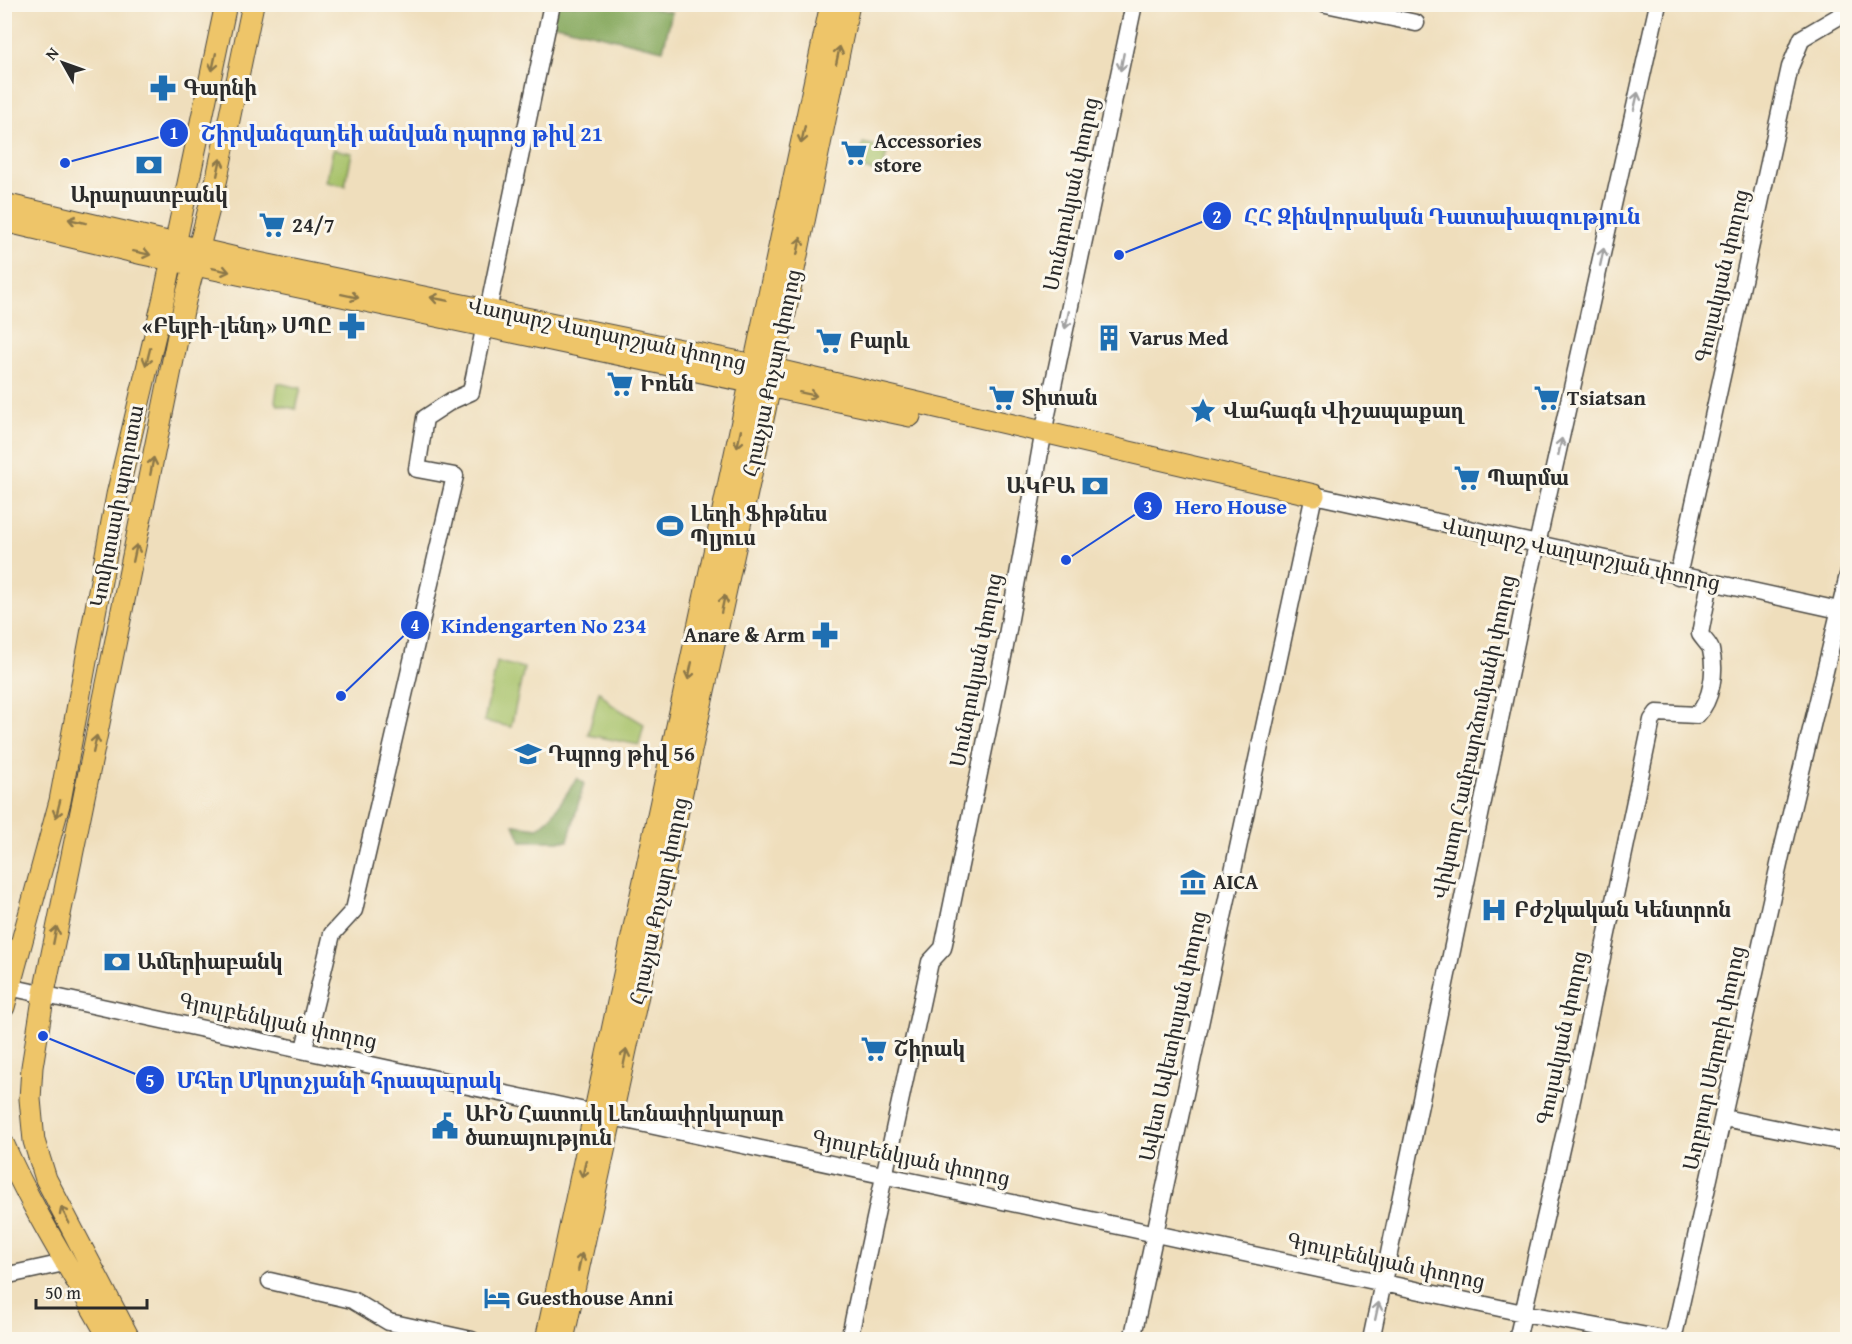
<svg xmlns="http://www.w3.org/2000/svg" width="1852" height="1344" viewBox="0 0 1852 1344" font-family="'Gentium Book Plus','Noto Serif Armenian',serif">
<rect width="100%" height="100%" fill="#fbf7ec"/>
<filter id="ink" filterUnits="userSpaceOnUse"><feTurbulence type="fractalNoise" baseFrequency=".0167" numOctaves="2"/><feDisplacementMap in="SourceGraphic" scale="12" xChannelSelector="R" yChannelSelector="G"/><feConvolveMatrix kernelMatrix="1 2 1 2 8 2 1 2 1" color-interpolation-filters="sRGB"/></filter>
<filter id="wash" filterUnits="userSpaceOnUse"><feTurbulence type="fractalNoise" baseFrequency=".008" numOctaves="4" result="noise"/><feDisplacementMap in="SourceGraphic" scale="24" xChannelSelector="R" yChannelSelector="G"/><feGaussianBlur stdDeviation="1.35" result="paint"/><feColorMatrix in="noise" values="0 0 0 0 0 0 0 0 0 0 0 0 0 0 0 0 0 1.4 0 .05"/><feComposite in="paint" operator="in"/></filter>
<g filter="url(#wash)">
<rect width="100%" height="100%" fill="#efdebc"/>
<path fill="#a6c167" stroke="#687649" stroke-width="1.5" d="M863,143L885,148L887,152L883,169L878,172L858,168Z
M333,149L352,153L345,186L326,182Z
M278,383L301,388L296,409L278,405L275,401Z
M497,662L524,668L511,727L484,721Z
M599,691L612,705L644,724L639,745L588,735Z"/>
<path fill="#84a75c" stroke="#586944" stroke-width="1.5" d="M557,5H637L672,12L663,50L552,24Z
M577,778L584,783L568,841H521L514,825L538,828L551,817Z"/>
</g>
<g filter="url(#ink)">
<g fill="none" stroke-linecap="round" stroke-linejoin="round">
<g stroke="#484641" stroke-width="19">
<path id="minor" d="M1326,4L1416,23
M1678,576L1790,67L1802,38L1848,11
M4,986L1523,1313L1669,1340
M304,1049L332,934L354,910L455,476L417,469L425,418L451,401L471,392L552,4
M1724,1118L1848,1143
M4,1276L64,1263
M270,1281L352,1300L389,1322L472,1340
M849,1340L930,962L943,948L1004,652L1046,419L1134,4
M1132,1340L1314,495L1848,612
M1371,1340L1529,580L1658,4
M1517,1340L1569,1114L1652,720L1657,713L1697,715C1712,700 1716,671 1711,650C1710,645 1703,639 1700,634L1710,582
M1673,1340L1782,851L1848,575"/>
</g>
<g stroke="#484641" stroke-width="23">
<path id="major" d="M4,204L249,261L773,369L1314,495
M4,221L143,254L910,416
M4,1007L60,801L117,495L164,297L226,4
M4,1145C34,1214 74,1274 110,1340
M130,1340L46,1179L34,1141L30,1099L32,1067L44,993L185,301L217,178L253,4
M546,1340L831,4
M563,1340L765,410L849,4"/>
</g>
<use href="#minor" stroke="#fff" stroke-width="16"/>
<use href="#major" stroke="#eec569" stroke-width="21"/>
</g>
<defs><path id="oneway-shaft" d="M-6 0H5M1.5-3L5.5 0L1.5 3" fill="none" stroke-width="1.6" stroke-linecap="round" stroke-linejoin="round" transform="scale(1.5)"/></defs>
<g stroke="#8c784a">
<use href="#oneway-shaft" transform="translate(838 55) rotate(-78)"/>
<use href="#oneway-shaft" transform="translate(214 62) rotate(102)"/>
<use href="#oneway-shaft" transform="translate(803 135) rotate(102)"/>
<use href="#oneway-shaft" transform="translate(219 167) rotate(-78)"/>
<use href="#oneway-shaft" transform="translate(77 221) rotate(-167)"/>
<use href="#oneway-shaft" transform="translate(799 246) rotate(-78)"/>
<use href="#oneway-shaft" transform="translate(142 253) rotate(12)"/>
<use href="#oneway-shaft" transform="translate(221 270) rotate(12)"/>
<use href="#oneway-shaft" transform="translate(350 296) rotate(12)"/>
<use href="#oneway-shaft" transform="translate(439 299) rotate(-169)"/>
<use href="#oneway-shaft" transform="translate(148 357) rotate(104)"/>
<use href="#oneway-shaft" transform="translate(808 394) rotate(12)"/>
<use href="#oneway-shaft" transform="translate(739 439) rotate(102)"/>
<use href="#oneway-shaft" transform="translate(152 466) rotate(-79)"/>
<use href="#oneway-shaft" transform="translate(135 553) rotate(-78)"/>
<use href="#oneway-shaft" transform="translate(723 604) rotate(-78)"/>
<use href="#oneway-shaft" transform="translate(690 671) rotate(102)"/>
<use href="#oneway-shaft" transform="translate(95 744) rotate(-78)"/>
<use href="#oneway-shaft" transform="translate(58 809) rotate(104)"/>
<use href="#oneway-shaft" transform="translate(55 935) rotate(-79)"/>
<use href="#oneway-shaft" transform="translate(625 1058) rotate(-78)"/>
<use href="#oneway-shaft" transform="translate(584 1169) rotate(102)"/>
<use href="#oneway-shaft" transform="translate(65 1215) rotate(-118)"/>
<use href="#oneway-shaft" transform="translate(580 1262) rotate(-78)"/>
</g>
<g stroke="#a0a0a0">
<use href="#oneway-shaft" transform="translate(1122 62) rotate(101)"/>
<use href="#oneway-shaft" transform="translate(1636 101) rotate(-77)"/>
<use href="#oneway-shaft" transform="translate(1602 257) rotate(-78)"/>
<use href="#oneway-shaft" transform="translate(1067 320) rotate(102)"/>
<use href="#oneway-shaft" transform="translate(1560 447) rotate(-78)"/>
<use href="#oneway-shaft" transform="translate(1377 1311) rotate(-78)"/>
</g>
</g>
<defs>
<g id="pharmacy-bare" transform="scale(2.07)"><path d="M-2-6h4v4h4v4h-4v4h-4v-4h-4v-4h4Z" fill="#1f6fb2" stroke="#fbf7ec" stroke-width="2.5" paint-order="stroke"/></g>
<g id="supermarket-bare" transform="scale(2.07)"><path d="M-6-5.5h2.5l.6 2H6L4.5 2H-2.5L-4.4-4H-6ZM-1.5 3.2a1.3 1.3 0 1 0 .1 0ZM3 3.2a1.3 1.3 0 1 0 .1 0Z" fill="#1f6fb2" stroke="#fbf7ec" stroke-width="2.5" paint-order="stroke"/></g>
<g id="bank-bare" transform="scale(2.07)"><path d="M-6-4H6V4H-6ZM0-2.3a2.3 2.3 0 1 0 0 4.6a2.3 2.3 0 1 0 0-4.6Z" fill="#1f6fb2" stroke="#fbf7ec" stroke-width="2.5" paint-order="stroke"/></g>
<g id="building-bare" transform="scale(2.07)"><path d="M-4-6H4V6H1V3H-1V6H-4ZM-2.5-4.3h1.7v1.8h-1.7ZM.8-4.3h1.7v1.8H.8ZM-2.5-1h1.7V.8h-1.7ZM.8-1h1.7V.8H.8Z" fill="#1f6fb2" stroke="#fbf7ec" stroke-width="2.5" paint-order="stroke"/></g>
<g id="sight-bare" transform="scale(2.07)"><path d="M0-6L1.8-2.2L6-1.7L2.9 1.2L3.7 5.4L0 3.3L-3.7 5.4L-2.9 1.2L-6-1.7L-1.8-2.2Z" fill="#1f6fb2" stroke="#fbf7ec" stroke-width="2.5" paint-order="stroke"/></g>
<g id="stadium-bare" transform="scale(2.07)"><path d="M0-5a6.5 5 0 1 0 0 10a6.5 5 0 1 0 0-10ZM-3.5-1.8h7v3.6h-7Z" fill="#1f6fb2" stroke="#fbf7ec" stroke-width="2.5" paint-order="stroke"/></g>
<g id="school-bare" transform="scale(2.07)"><path d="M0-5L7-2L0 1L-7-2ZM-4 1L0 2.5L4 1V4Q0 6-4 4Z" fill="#1f6fb2" stroke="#fbf7ec" stroke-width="2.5" paint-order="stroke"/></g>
<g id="museum-bare" transform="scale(2.07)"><path d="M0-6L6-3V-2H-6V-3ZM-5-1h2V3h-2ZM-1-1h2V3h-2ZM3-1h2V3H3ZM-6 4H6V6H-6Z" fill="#1f6fb2" stroke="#fbf7ec" stroke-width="2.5" paint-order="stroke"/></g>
<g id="hospital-bare" transform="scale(2.07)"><path d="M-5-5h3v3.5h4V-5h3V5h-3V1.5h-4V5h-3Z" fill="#1f6fb2" stroke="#fbf7ec" stroke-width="2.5" paint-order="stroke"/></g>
<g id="civic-bare" transform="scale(2.07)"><path d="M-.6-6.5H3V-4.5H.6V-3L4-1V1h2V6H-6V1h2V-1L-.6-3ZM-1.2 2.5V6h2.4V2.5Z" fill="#1f6fb2" stroke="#fbf7ec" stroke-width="2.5" paint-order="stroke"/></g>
<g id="hotel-bare" transform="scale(2.07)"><path d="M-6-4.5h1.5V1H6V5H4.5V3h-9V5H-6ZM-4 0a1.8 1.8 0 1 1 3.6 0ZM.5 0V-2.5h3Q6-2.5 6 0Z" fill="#1f6fb2" stroke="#fbf7ec" stroke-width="2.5" paint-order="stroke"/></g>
</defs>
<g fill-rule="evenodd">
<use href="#pharmacy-bare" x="163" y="88"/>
<use href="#supermarket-bare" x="854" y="153"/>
<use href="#bank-bare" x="149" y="165"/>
<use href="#supermarket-bare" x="272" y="225"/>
<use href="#pharmacy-bare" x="352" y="326"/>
<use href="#building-bare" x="1109" y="338"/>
<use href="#supermarket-bare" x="829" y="341"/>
<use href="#supermarket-bare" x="620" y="384"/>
<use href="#supermarket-bare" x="1002" y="398"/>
<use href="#supermarket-bare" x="1547" y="398"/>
<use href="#sight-bare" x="1203" y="411"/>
<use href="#supermarket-bare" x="1467" y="478"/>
<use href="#bank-bare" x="1095" y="486"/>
<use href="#stadium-bare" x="670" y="526"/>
<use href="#pharmacy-bare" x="825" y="635"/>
<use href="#school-bare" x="528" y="754"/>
<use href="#museum-bare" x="1193" y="882"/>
<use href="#hospital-bare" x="1494" y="910"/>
<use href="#bank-bare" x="117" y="962"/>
<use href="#supermarket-bare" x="874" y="1049"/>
<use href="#civic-bare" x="445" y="1126"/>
<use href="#hotel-bare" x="497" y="1298"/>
</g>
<g text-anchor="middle" stroke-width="6" stroke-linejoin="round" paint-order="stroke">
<g font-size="21" font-weight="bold" fill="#2b2b2b" stroke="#fbf7ec" text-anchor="start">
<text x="183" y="95">Գարնի</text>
<text x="874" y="148">Accessories<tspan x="874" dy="24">store</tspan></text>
<text x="149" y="202" text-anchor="middle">Արարատբանկ</text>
<text x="292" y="232">24/7</text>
<text x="332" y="333" text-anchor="end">«Բեյբի-լենդ» ՍՊԸ</text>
<text x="1129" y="345">Varus Med</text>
<text x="849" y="348">Բարև</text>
<text x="640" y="391">Իռեն</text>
<text x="1022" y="405">Տիտան</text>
<text x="1567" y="405">Tsiatsan</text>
<text x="1223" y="418">Վահագն Վիշապաքաղ</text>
<text x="1487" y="485">Պարմա</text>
<text x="1075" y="493" text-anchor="end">ԱԿԲԱ</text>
<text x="690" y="521">Լեդի Ֆիթնես<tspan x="690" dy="24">Պլյուս</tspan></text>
<text x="805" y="642" text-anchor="end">Anare &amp; Arm</text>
<text x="548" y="761">Դպրոց թիվ 56</text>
<text x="1213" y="889">AICA</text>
<text x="1514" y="917">Բժշկական Կենտրոն</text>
<text x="137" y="969">Ամերիաբանկ</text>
<text x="894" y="1056">Շիրակ</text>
<text x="465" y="1121">ԱԻՆ Հատուկ Լեռնափրկարար<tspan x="465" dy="24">ծառայություն</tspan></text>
<text x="517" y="1305">Guesthouse Anni</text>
</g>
<g font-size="21" fill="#2b2b2b" stroke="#fbf7ec">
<text transform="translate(1071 194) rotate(-78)" y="7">Սունդուկյան փողոց</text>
<text transform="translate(1722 276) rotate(-77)" y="7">Գուլակյան փողոց</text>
<text transform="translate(607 334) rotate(12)" y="7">Վաղարշ Վաղարշյան փողոց</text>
<text transform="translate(772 373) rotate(-78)" y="7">Հրաչյա Քոչար փողոց</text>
<text transform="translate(117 506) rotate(-79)" y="7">Կոմիտասի պողոտա</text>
<text transform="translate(1581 554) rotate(12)" y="7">Վաղարշ Վաղարշյան փողոց</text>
<text transform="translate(976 670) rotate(-79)" y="7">Սունդուկյան փողոց</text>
<text transform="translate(1474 737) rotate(-78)" y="7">Վիկտոր Համբարձումյանի փողոց</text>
<text transform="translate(659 901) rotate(-78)" y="7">Հրաչյա Քոչար փողոց</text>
<text transform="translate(278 1021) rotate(12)" y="7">Գյուլբենկյան փողոց</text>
<text transform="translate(1173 1036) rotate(-78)" y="7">Ավետ Ավետիսյան փողոց</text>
<text transform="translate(1562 1038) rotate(-78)" y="7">Գուլակյան փողոց</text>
<text transform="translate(1714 1058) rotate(-78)" y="7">Աղբյուր Սերոբի փողոց</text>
<text transform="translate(911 1158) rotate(12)" y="7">Գյուլբենկյան փողոց</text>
<text transform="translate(1386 1261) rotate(12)" y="7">Գյուլբենկյան փողոց</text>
</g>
</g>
<path fill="none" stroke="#1d4ed8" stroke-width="2" d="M65 163L174 133M1119 255L1217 216M1066 560L1148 506M341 696L415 625M43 1036L150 1080"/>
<g fill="#1d4ed8" stroke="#fbf7ec" stroke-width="2">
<circle cx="65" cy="163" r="6"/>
<circle cx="1119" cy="255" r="6"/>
<circle cx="1066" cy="560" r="6"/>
<circle cx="341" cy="696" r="6"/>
<circle cx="43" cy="1036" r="6"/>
<circle cx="174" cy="133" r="15"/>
<circle cx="1217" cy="216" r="15"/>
<circle cx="1148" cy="506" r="15"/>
<circle cx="415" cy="625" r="15"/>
<circle cx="150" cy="1080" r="15"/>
</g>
<g font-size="18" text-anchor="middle" font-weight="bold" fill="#fff">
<text x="174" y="139">1</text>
<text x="1217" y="223">2</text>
<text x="1148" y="513">3</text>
<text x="415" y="631">4</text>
<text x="150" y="1087">5</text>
</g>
<g font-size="22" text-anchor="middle" font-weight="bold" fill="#1d4ed8" stroke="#fbf7ec" stroke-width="6" stroke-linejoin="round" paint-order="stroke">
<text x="402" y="141">Շիրվանզադեի անվան դպրոց թիվ 21</text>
<text x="1442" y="224">ՀՀ Զինվորական Դատախազություն</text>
<text x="1231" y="514">Hero House</text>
<text x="544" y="633">Kindengarten No 234</text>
<text x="339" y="1088">Մհեր Մկրտչյանի հրապարակ</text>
</g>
<rect width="1852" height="1344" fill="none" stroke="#fbf7ec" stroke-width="24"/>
<g transform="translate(63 63) rotate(310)" stroke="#fbf7ec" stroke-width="4.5" paint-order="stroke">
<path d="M0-4.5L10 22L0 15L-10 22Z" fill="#2b2b2b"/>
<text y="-9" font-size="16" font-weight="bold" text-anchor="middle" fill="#2b2b2b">N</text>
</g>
<path d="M36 1299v9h111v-9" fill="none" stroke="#2b2b2b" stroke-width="3"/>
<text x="45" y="1299" font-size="18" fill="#2b2b2b" stroke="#fbf7ec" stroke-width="4.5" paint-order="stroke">50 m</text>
</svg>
